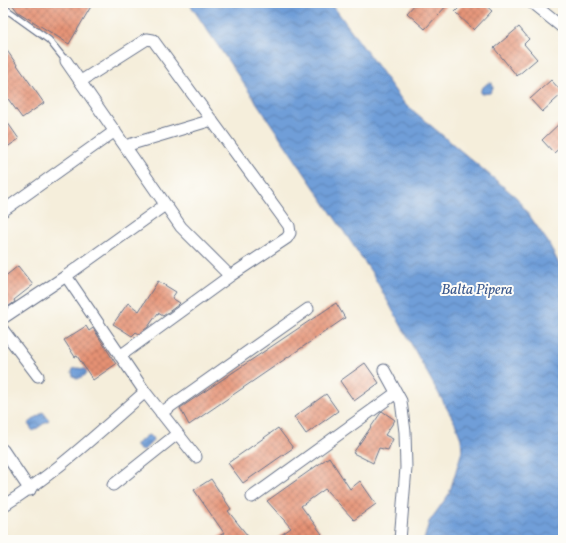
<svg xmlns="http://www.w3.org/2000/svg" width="566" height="543" viewBox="0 0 566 543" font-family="Vollkorn,serif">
<defs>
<pattern id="water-waves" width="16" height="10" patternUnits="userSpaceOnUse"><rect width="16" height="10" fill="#709ed8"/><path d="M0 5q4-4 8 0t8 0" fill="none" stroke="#5b81b2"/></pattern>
<pattern id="building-cross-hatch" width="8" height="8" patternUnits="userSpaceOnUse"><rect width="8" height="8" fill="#e59173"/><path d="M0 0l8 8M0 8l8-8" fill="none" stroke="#b97762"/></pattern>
</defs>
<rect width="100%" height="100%" fill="#fdfcf7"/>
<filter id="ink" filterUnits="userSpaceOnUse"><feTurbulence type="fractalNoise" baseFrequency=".025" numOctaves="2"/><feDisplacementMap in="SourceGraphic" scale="8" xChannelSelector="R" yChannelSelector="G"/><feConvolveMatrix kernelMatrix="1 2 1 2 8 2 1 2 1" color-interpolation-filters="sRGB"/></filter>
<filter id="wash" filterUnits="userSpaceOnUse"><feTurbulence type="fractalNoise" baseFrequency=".012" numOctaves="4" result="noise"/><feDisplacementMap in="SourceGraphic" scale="16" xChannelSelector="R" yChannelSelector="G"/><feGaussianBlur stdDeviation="0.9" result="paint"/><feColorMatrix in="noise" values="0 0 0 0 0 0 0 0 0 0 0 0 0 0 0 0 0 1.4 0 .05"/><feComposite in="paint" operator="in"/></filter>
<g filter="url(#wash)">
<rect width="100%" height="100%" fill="#f5eedb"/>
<path fill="url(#water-waves)" stroke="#46669b" d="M189,3H331L404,103L517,198L548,242L563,272V540H424L429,522L449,494L462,451L461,439L455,423L372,273Z
M489,82L492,83L493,88L490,93L481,94V89Z
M77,368L85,369L87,374L78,379L73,376L72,372L73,369Z
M43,412L49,420L33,431L28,424Z
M148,435L152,437L153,441L144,450H139L135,445Z"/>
<g id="blocks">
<path fill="url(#building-cross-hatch)" d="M11,3H93L69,44L18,12Z
M416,3H449L425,29L407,13Z
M464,3H483L492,11L474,30L455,12Z
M519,27L529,39L524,44L537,59L517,76L494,48Z
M3,45L44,103L22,118L3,92Z
M551,80L563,93L542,112L530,99Z
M3,116L19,139L3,150Z
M563,120V145L554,153L542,140Z
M18,266L33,285L14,300L15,302L3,310V278Z
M158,281L176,292L172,298L180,303L178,305L163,316L158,313L148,327L139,334L136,332L132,336L113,324L128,303L139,311Z
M336,303L345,318L189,425L180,408Z
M86,326L89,331L93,328L116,364L93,380L77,356L75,357L64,340Z
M365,363L379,383L354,401L340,381Z
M326,394L338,411L306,434L294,417Z
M382,411L395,420L385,435L393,439L388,450L379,448L373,463L353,453Z
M278,428L293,448L243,483L228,463Z
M329,457L350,489L360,481L376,504L354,520L325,489L301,506L322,534L314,540H274L291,528L267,501Z
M211,479L231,509L228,511L251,540H213L224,533L194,490Z"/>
</g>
</g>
<g filter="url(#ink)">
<use href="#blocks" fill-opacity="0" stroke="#67728a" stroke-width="1"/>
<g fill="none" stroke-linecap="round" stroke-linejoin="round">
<g stroke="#67728a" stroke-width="8">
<path id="service" d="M3,7L49,40L66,61"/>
</g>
<g stroke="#67728a" stroke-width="13">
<path id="minor" d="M532,3L563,28
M66,61L181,227L230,276
M81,81L147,39L153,40L289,226L290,233L287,238L230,276L120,356
M125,146L212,120
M3,211L115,131
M66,276L145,392L196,457
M3,318L66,276L165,205
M3,330L38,376
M384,370L401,401L405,432L406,468L400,540
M161,413L308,309
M3,450L30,490
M113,485L177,434
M252,497L396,393
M3,506C55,474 99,432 145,392"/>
</g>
<use href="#service" stroke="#fff" stroke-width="5.5"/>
<use href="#minor" stroke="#fff" stroke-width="11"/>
</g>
</g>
<g text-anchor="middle" stroke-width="4" stroke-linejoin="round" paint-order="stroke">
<g font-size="15" font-style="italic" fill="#3d5b8f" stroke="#fdfcf7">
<text x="477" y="294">Balta Pipera</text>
</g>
</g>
<rect width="566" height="543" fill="none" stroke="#fdfcf7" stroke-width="16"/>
</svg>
